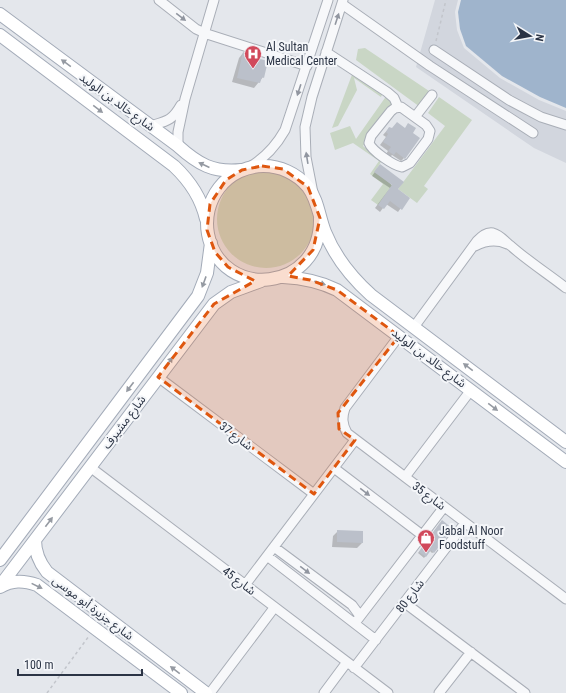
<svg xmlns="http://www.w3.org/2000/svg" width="566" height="693" viewBox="0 0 566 693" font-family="'Roboto Condensed','Noto Sans Arabic',sans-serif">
<rect width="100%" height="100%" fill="#e4e7ec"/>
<path fill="#d2d6de" d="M435,0H458L455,12L457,30L464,48L500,78L539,100L566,111V163L534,148L416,67Z"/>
<path fill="#c9d6c5" d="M365,48L432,93L420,107L356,60L358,49Z
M353,72L383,93L381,97L354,78L357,90L338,126L332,128Z
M387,95L395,102L363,146L382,160L375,172L392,185L378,205L371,200L383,184L370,174L379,161L353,143L335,150L330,133L350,126L356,139Z
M439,97L472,120L424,186L428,189L417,203L398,189L445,126L428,113Z
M217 219a49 49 0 1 1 98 0a49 49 0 1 1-98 0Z"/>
<path fill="#9fb4cc" d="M461,0H566V108L540,97L502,76L466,46L460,29L458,12Z"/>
<path fill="#0003" d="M243,53L251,58L263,77L254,88L232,82L239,58Z
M389,128L404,158L401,161L392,155L390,157L386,154L388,151L380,145L386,137L383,135Z
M377,169L396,190L408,198L398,212L386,204L380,212L375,208L390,188L372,176Z
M440,523L434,552L432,553L430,551L424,558L418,553Z
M338,531L362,543L357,548L332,547L333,536Z"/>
<path fill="#bbc0ca" d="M243,52L252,55V57L268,61L264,78L262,77L260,83L237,78Z
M397,122L405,128L408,123L416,128L413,133L420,138L405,159L396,152L394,155L388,151L391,147L383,142L388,134L386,132L389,127L392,128Z
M380,164L404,182L398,189L410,198L402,210L390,201L384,209L378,205L392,185L374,172Z
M442,520L453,529L434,553L431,550L426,557L419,552Z
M337,530L363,531V543L337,542Z"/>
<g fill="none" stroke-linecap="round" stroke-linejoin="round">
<g stroke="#a9aeb7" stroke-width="11">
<path id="minor" d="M159,0L196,29L207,34L307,66
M342,4L430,66L533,133
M434,50L509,100L541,117L566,125
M326,52L387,92L394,98L398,107
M401,107L426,125L430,131L428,139L410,163L402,167C394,166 372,151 369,143L371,136L391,111L395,108Z
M415,117L432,95
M150,126C167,121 172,121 181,105
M178,146V132L185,99L214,0
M251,166C266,157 276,146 285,130L328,0
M313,193L306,157L305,127L312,97L343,0
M475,246C485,241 496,239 507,244
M414,327L477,241C482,236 486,232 493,233C501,235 505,242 511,246C528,261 548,274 566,288
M399,336L345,408C342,417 342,424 347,433L566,599
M158,377L314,494
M90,467L388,693
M334,468L422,535
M405,477L471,390
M274,547L352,605L360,616
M267,556L376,640
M245,585L355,440
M405,603L525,693
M355,623L444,507
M354,668L465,523
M210,693L274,608
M324,693L347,662
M439,693L471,652"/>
</g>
<g stroke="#a3abb8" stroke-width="14">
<path id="major" d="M0,14L178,146C198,164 213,173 241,170
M0,35L174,166C190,181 201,197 206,219
M320,218C322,292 221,302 208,234C205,218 209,201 219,188C241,159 285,159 308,187C318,200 319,217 325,232C335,257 351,277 371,295L566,442
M283,277C302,278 319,281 337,290L566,462
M35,540C35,553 39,562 47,572L206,693
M0,560L198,296L207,273L211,243
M0,586L214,304L231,292L261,281
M0,587C12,580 23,580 37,585L181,693"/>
</g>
<path stroke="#c2c5cb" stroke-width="1.5" stroke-dasharray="3 3" stroke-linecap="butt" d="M436,41L446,0
M47,693L89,636"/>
<use href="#minor" stroke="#f7f8fa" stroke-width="9"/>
<use href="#major" stroke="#fff" stroke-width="12"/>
</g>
<defs><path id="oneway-solid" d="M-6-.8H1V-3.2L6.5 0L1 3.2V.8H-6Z"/></defs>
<g fill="#9196a0">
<use href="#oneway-solid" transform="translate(181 17) rotate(37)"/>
<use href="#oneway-solid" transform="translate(337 19) rotate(-72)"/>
<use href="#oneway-solid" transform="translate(299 90) rotate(108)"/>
<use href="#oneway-solid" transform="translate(307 158) rotate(-99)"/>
<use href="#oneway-solid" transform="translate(365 492) rotate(37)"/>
<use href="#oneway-solid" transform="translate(305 570) rotate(37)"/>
</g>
<g fill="#959aa2">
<use href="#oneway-solid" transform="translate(66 63) rotate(-144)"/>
<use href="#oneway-solid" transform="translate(98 109) rotate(37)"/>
<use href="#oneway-solid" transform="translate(204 165) rotate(-155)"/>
<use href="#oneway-solid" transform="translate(204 282) rotate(110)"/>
<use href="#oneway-solid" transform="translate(320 283) rotate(18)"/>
<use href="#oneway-solid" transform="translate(169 362) rotate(-53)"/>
<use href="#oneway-solid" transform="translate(468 367) rotate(-143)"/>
<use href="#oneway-solid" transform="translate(130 387) rotate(127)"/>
<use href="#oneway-solid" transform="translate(493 407) rotate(37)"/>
<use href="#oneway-solid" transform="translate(49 522) rotate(-53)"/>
<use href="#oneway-solid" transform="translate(37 586) rotate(26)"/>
<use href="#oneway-solid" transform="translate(175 670) rotate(-143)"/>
</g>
<path fill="#df570f" fill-opacity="0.2" stroke="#df570f" stroke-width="3" stroke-dasharray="8 5" stroke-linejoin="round" d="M262,166L283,169L308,187L320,218L313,250L288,276L310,280L337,290L399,336L338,413L339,429L355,440L314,494L158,377L214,304L255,281L228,267L215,252L207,230L210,204L226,180L242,170Z"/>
<defs>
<g id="hospital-pin" transform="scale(0.9)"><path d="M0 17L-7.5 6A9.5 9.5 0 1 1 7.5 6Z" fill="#d1495b" stroke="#f4f6f9"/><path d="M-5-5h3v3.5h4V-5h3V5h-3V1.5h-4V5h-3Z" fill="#fff"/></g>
<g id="shop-pin" transform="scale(0.9)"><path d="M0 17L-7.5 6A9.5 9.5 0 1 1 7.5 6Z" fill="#d1495b" stroke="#f4f6f9"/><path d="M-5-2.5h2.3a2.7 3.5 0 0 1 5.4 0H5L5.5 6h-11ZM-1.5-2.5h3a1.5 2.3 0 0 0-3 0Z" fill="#fff"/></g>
</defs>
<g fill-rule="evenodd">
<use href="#hospital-pin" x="253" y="54"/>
<use href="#shop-pin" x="426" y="538"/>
</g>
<g text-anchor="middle" stroke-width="4" stroke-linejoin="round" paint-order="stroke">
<g font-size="12" fill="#2b3445" stroke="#f4f6f9" text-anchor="start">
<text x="266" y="51">Al Sultan<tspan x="266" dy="14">Medical Center</tspan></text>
<text x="439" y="535">Jabal Al Noor<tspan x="439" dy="14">Foodstuff</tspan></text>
</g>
<g font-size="12" fill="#2b3445" stroke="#f4f6f9">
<text transform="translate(117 102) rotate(36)" y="4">شارع خالد بن الوليد</text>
<text transform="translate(429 358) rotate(37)" y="4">شارع خالد بن الوليد</text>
<text transform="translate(124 422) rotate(-53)" y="4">شارع مشيرف</text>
<text transform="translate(236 436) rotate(37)" y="4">شارع 37</text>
<text transform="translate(429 496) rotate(37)" y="4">شارع 35</text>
<text transform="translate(239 581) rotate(37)" y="4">شارع 45</text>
<text transform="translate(410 596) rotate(-53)" y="4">شارع 80</text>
<text transform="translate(93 608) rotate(37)" y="4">شارع جزيرة أبو موسى</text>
</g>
</g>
<g transform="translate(530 36) rotate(101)" stroke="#f4f6f9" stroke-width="3" paint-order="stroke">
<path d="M0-3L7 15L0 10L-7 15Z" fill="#2b3445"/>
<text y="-6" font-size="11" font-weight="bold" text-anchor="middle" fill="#2b3445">N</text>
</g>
<path d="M18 669v6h124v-6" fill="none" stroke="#2b3445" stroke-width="2"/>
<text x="24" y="669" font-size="12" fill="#2b3445" stroke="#f4f6f9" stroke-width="3" paint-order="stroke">100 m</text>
</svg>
